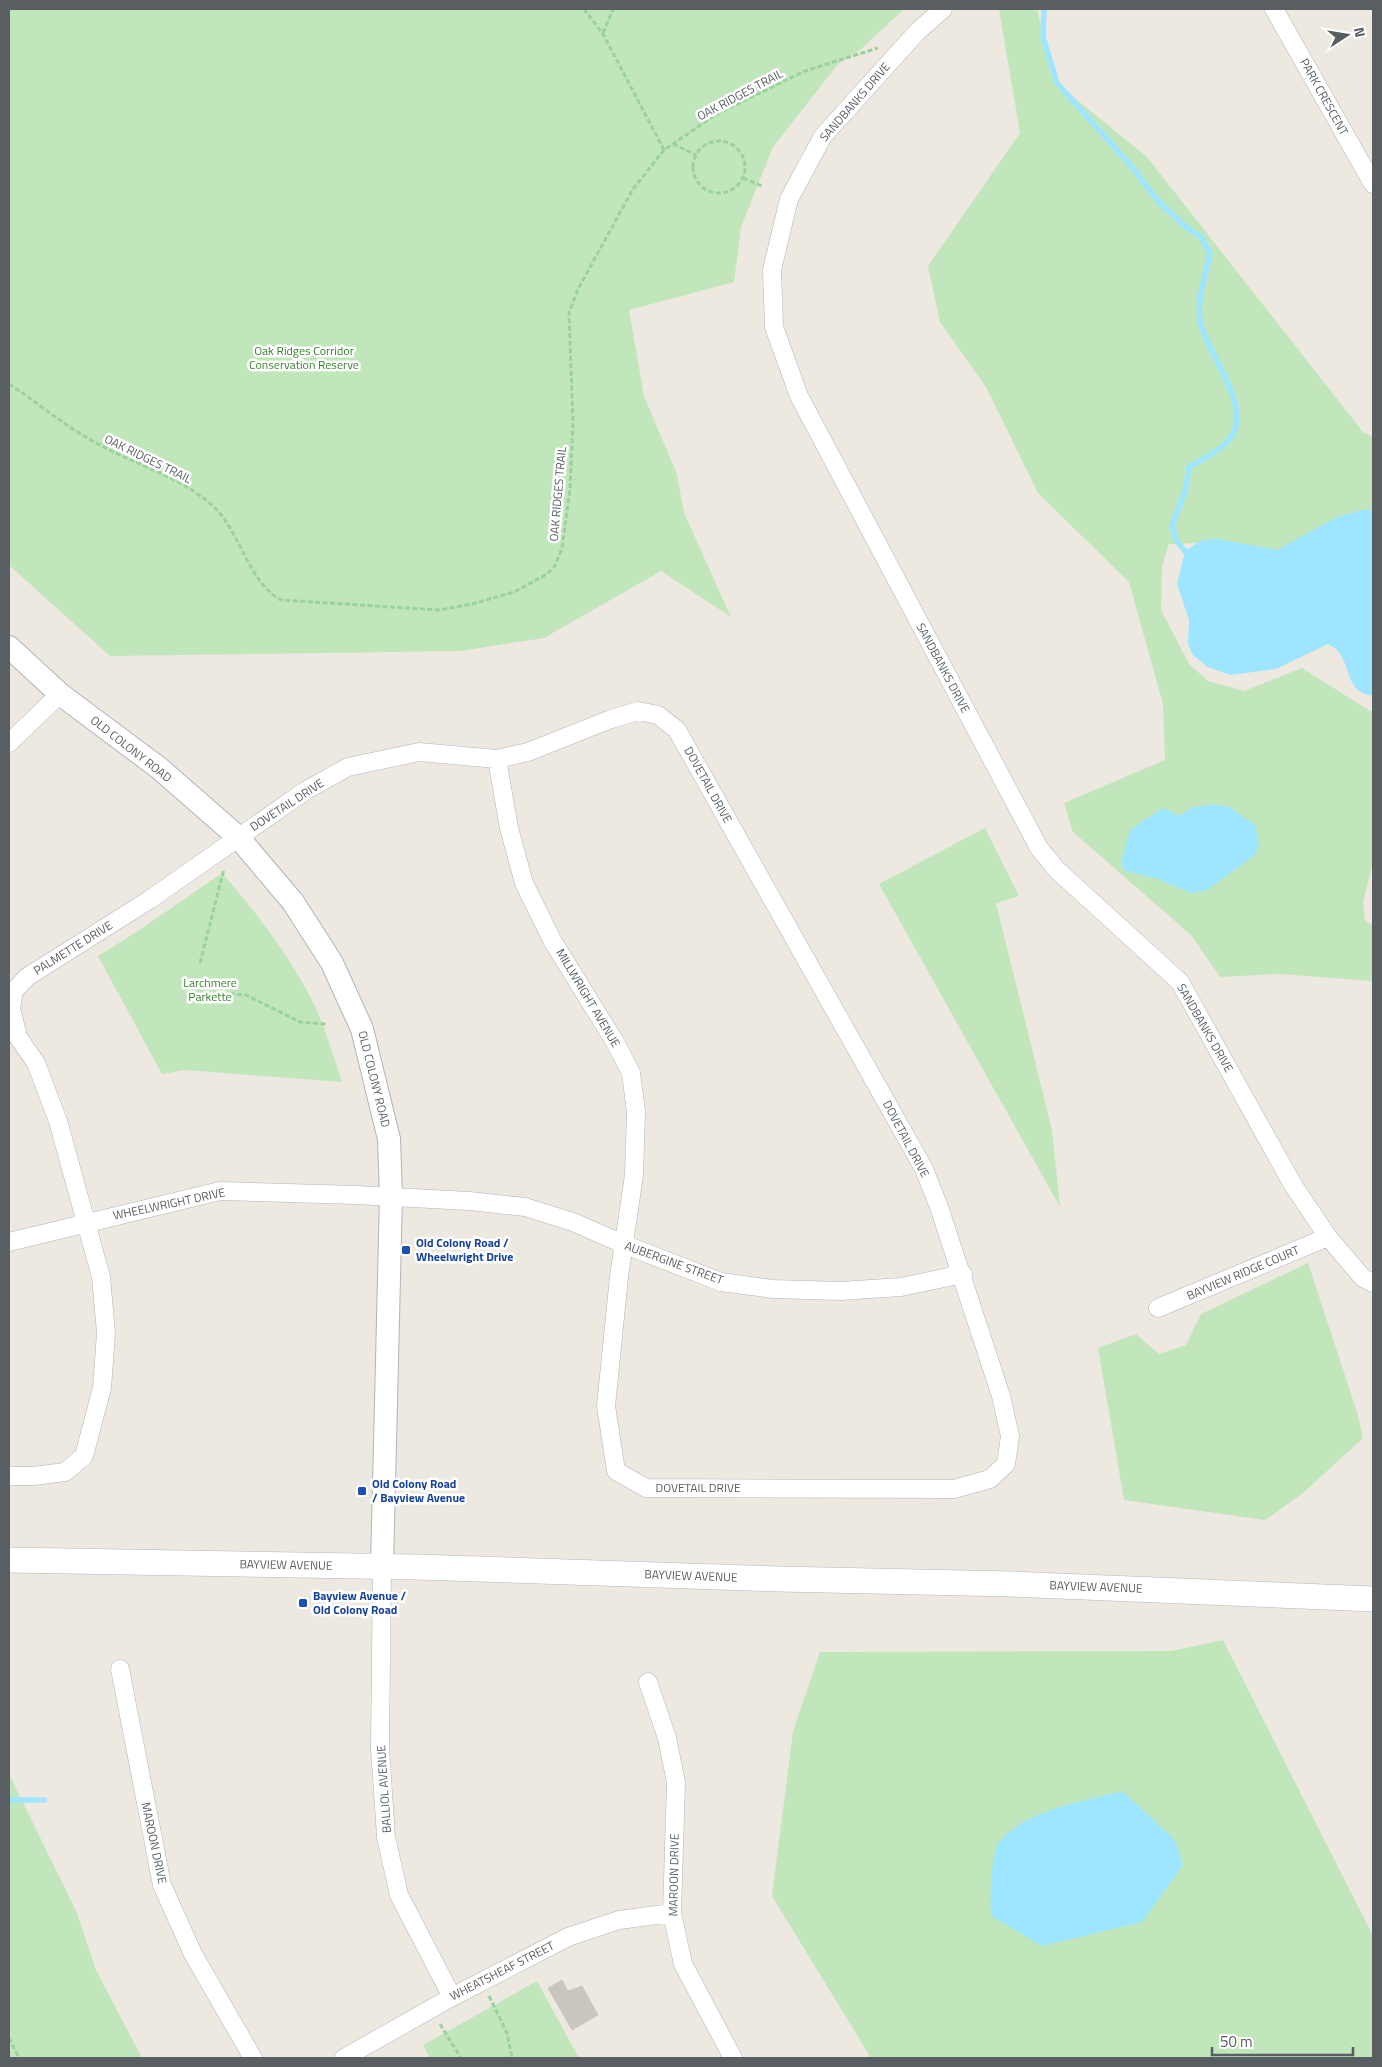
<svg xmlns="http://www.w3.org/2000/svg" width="1382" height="2067" viewBox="0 0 1382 2067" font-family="'Titillium Web',sans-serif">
<rect width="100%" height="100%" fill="#ede8e0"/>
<path fill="#c2e6bb" d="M9,9H904L860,50L838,64L773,147L741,227L734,282L629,310L644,396L677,474L684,513L731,617L661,571L544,638L460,651L110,656L9,565Z
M999,9H1037L1055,82L1147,157L1363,432L1373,437V517L1296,554L1202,543L1169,544L1162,566L1161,610L1189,664L1208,681L1244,691L1302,668L1370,711H1373V862L1363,902L1365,921L1373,925V981L1278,974L1220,977L1191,935L1073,832L1064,803L1165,760L1163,704L1129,582L1038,493L986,387L940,322L928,266L1020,133Z
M985,828L1019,896L996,903L1052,1130L1060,1207L879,884Z
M222,873C256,912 289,955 313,1002C325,1027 333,1055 342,1082L185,1070L162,1074L98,956L141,929Z
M1308,1263L1357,1412L1363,1438L1303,1493L1265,1520L1124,1500L1098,1348L1136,1334L1159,1354L1186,1345L1201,1314Z
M1223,1640L1373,1936V2058H871L772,1896L793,1731L820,1652L1171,1651Z
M9,1774L77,1913L96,1970L142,2058H9Z
M537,1981L579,2058H430L423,2045Z"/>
<path fill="#9ee5ff" d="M1362,510H1373V696C1345,692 1352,668 1338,651C1336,648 1331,646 1328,644L1276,669L1230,675L1208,667L1193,655L1188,644L1189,620L1177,584L1185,551L1202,540L1217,539L1277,550L1337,517Z
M1216,804L1229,807L1255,825L1259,846L1255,855L1207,890L1191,893L1158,879L1123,870L1121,862L1130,830L1163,808L1179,816L1193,807Z
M1122,1791L1175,1840L1183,1865L1142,1922L1042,1946L991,1916C990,1901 990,1853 1000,1841C1027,1809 1083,1802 1122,1791Z"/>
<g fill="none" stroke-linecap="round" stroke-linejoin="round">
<path stroke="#9ee5ff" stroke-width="5.5" d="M1044,9L1043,37L1057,83L1132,167L1158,201L1187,228L1200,236L1210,253C1206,275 1195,303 1201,325C1209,357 1259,414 1225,444C1215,453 1201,460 1189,467L1185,491L1172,526L1176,540L1185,551
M9,1800H44"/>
</g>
<path fill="#c9c5bf" stroke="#d1c8be" d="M562,1980L568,1991L582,1986L598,2015L572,2030L548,1988Z"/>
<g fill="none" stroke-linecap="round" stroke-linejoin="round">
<g stroke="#b1b5b9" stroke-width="19">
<path id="minor" d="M943,9L918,31L823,136L789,199L772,270L774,327L799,396L1039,848L1057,870L1180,982L1293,1185L1328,1237L1363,1278L1373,1283
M1274,9L1373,184
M9,743L60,694
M9,1242L220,1191L356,1195L469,1201L525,1207L573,1222L623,1244L721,1282L773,1289L841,1291L901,1287L963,1274
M1158,1308L1328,1237
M9,1476H34L65,1472L84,1456L102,1388L106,1333L101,1277L58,1121L36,1063L18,1037L11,1008L14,991L27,977L149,900L305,791L348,767L419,752L497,759L528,752L611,719L638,711L658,715L677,730L924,1169L939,1207L1001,1396L1010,1436L1006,1464L990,1479L954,1489L646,1488L616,1471L606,1406L619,1277L634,1175L636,1112L631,1073L615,1042L552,940L524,883L509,828L497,759
M382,1566L380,1748L386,1837L399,1895L452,1997
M120,1669L162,1885L193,1954L253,2058
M648,1682L667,1738L676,1782L672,1913L683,1964L733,2058
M344,2058L452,1997L568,1937L619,1920L672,1913"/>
</g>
<g stroke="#b1b5b9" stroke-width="24">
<path id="tertiary" d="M9,647L60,694L159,768L238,837L293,902L332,963L362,1029L389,1139L391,1196L382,1566"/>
</g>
<g stroke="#b2b7bc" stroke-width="26">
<path id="secondary" d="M9,1560L416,1567L779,1579L1012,1584L1373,1599"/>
</g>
<path stroke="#9ad19f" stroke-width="3" stroke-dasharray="5 2.5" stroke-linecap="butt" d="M584,9L603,34L664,150
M603,33L613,9
M693 167a26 26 0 1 1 52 0a26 26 0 1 1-52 0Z
M673,144L696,155
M743,178L762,186
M9,384C37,402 62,424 91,440C131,464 180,475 215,508C241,534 249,583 281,600L439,610L472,604L514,592L547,574L555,566L562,548L570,489L573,423L569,313L578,289L633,189L664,150L715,115L805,71L878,48
M200,963L224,869
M222,993L246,995L300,1022L327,1024
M489,1996L507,2033L512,2058
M440,2024L461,2058
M9,2038L19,2058"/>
<use href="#minor" stroke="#fff" stroke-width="18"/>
<use href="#tertiary" stroke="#fff" stroke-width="22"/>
<use href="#secondary" stroke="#fff" stroke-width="25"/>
</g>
<g fill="#1a4fb4" stroke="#fff" stroke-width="2">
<rect x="401" y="1245" width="10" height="10" rx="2.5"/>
<rect x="357" y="1486" width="10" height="10" rx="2.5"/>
<rect x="298" y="1598" width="10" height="10" rx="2.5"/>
</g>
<g text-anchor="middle" stroke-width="5" stroke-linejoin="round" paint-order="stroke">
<g font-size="12" fill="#595e62" stroke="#fff">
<text transform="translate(740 95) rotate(-28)" y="4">OAK RIDGES TRAIL</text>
<text transform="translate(1324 97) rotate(61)" y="4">PARK CRESCENT</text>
<text transform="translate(855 102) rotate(-49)" y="4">SANDBANKS DRIVE</text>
<text transform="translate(148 459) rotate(26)" y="4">OAK RIDGES TRAIL</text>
<text transform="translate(558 494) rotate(-85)" y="4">OAK RIDGES TRAIL</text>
<text transform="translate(943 668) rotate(62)" y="4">SANDBANKS DRIVE</text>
<text transform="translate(131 749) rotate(38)" y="4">OLD COLONY ROAD</text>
<text transform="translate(708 785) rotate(61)" y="4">DOVETAIL DRIVE</text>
<text transform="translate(287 805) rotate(-33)" y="4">DOVETAIL DRIVE</text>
<text transform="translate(73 948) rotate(-32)" y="4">PALMETTE DRIVE</text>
<text transform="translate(588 998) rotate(59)" y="4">MILLWRIGHT AVENUE</text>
<text transform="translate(1205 1028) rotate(60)" y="4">SANDBANKS DRIVE</text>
<text transform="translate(374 1079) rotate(76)" y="4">OLD COLONY ROAD</text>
<text transform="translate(906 1139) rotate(62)" y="4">DOVETAIL DRIVE</text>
<text transform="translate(169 1204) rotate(-12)" y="4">WHEELWRIGHT DRIVE</text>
<text transform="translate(674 1263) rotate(20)" y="4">AUBERGINE STREET</text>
<text transform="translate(1243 1273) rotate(-23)" y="4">BAYVIEW RIDGE COURT</text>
<text x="698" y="1492">DOVETAIL DRIVE</text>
<text transform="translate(286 1565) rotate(1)" y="4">BAYVIEW AVENUE</text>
<text transform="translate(691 1576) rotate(2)" y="4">BAYVIEW AVENUE</text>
<text transform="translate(1096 1587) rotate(2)" y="4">BAYVIEW AVENUE</text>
<text transform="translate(384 1789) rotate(-94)" y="4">BALLIOL AVENUE</text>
<text transform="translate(154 1843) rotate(78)" y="4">MAROON DRIVE</text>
<text transform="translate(674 1875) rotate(-89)" y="4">MAROON DRIVE</text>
<text transform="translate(502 1971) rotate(-27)" y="4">WHEATSHEAF STREET</text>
</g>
<g font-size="12" fill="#3b8230" stroke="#fff">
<text x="304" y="355">Oak Ridges Corridor<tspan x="304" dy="14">Conservation Reserve</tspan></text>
<text x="210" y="987">Larchmere<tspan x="210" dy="14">Parkette</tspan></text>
</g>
<g font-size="12" font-weight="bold" fill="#164399" stroke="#fff" text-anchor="start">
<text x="416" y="1247">Old Colony Road /<tspan x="416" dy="14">Wheelwright Drive</tspan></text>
<text x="372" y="1488">Old Colony Road<tspan x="372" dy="14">/ Bayview Avenue</tspan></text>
<text x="313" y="1600">Bayview Avenue /<tspan x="313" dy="14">Old Colony Road</tspan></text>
</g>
</g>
<rect width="1382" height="2067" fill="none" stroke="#595e62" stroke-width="20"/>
<g transform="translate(1347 35) rotate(78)" stroke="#ffffff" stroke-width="4" paint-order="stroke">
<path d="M0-4L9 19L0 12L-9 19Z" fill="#595e62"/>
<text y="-8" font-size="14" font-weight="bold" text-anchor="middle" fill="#595e62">N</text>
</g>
<path d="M1212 2047v8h141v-8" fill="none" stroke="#595e62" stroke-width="2.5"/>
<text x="1220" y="2047" font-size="15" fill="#595e62" stroke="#ffffff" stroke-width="4" paint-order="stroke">50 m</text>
</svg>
